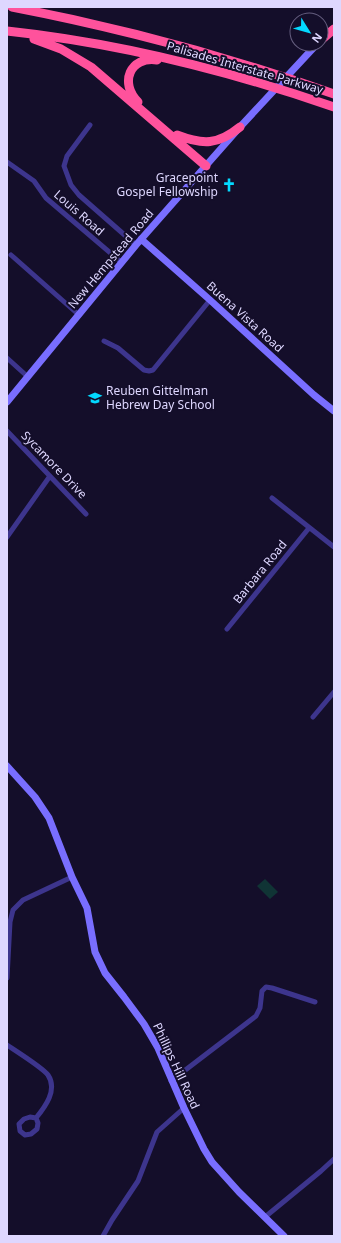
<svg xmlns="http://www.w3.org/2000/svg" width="341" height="1243" viewBox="0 0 341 1243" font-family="'Noto Sans',sans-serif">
<rect width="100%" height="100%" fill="#140e2a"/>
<path fill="#103435" d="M265,879L278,892L270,899L257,886Z"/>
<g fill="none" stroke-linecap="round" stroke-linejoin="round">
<path stroke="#3d358d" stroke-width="5" d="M90,125L67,156L64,166L71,185L79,195L136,245
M7,162L34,181L46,198L121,262
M11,255L79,315
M104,341L118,348L144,370L149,371L153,370L210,300
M7,358L28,377
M7,431L86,514
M272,498L334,547
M7,537L50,476
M227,629L309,528
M313,717L334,692
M7,978L10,922L13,910L23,900L72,877
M7,1045C16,1051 43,1068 48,1075C58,1090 45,1107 36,1118
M171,1081L256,1016L260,1008L262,991L266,987L272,988L315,1002
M30,1117L36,1118L38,1123L37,1129L31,1134L25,1135L20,1131L19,1124L24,1119Z
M265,1217L321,1171L334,1159
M103,1236L112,1220L138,1181L157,1132L184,1108"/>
<path stroke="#796eff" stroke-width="7" d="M141,239L210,300L314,395L334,411
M7,402L136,245L240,127L317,44
M7,766L35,797L49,818L72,877L87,908L95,952L105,973L124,997L144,1024L158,1048L184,1108L204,1149L212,1162L239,1192L284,1236"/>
<path stroke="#ff529c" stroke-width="9" d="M12,7C121,28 229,57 334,94
M7,31C119,43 227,70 334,107
M34,39L61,49L91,67L206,166
M321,40L334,29
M138,102C119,83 130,56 157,60
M177,135C203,145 218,145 240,127"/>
</g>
<defs>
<g id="church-bare" transform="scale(1.08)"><path d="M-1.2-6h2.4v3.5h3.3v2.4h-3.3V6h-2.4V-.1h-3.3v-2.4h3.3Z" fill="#03d9ff" stroke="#140e2a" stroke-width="2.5" paint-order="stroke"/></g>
<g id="school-bare" transform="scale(1.08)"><path d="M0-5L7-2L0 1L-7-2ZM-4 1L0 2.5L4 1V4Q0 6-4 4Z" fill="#03d9ff" stroke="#140e2a" stroke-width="2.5" paint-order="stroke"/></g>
</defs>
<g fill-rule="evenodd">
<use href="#church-bare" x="229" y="185"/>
<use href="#school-bare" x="95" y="398"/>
</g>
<g text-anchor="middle" stroke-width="4" stroke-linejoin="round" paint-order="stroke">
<g font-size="12" fill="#ded7ff" stroke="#140e2a">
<text transform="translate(245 68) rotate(16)" y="4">Palisades Interstate Parkway</text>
<text transform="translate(79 213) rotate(41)" y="4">Louis Road</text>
<text transform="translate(111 259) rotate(-50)" y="4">New Hempstead Road</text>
<text transform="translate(245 317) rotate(42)" y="4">Buena Vista Road</text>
<text transform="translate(54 465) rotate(46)" y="4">Sycamore Drive</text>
<text transform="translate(260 572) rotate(-51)" y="4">Barbara Road</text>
<text transform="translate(176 1066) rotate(65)" y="4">Phillips Hill Road</text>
</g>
<g font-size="12" fill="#ded7ff" stroke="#140e2a" text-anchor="end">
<text x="218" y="182">Gracepoint<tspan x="218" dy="14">Gospel Fellowship</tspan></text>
<text x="106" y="395" text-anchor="start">Reuben Gittelman<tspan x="106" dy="14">Hebrew Day School</tspan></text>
</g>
</g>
<rect width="341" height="1243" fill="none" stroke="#ded7ff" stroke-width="16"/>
<g transform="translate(309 32) rotate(127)"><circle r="19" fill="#140e2a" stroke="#655e7f"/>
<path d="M0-3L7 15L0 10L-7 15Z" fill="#03d9ff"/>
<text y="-6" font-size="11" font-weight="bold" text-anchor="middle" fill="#ded7ff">N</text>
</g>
</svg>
